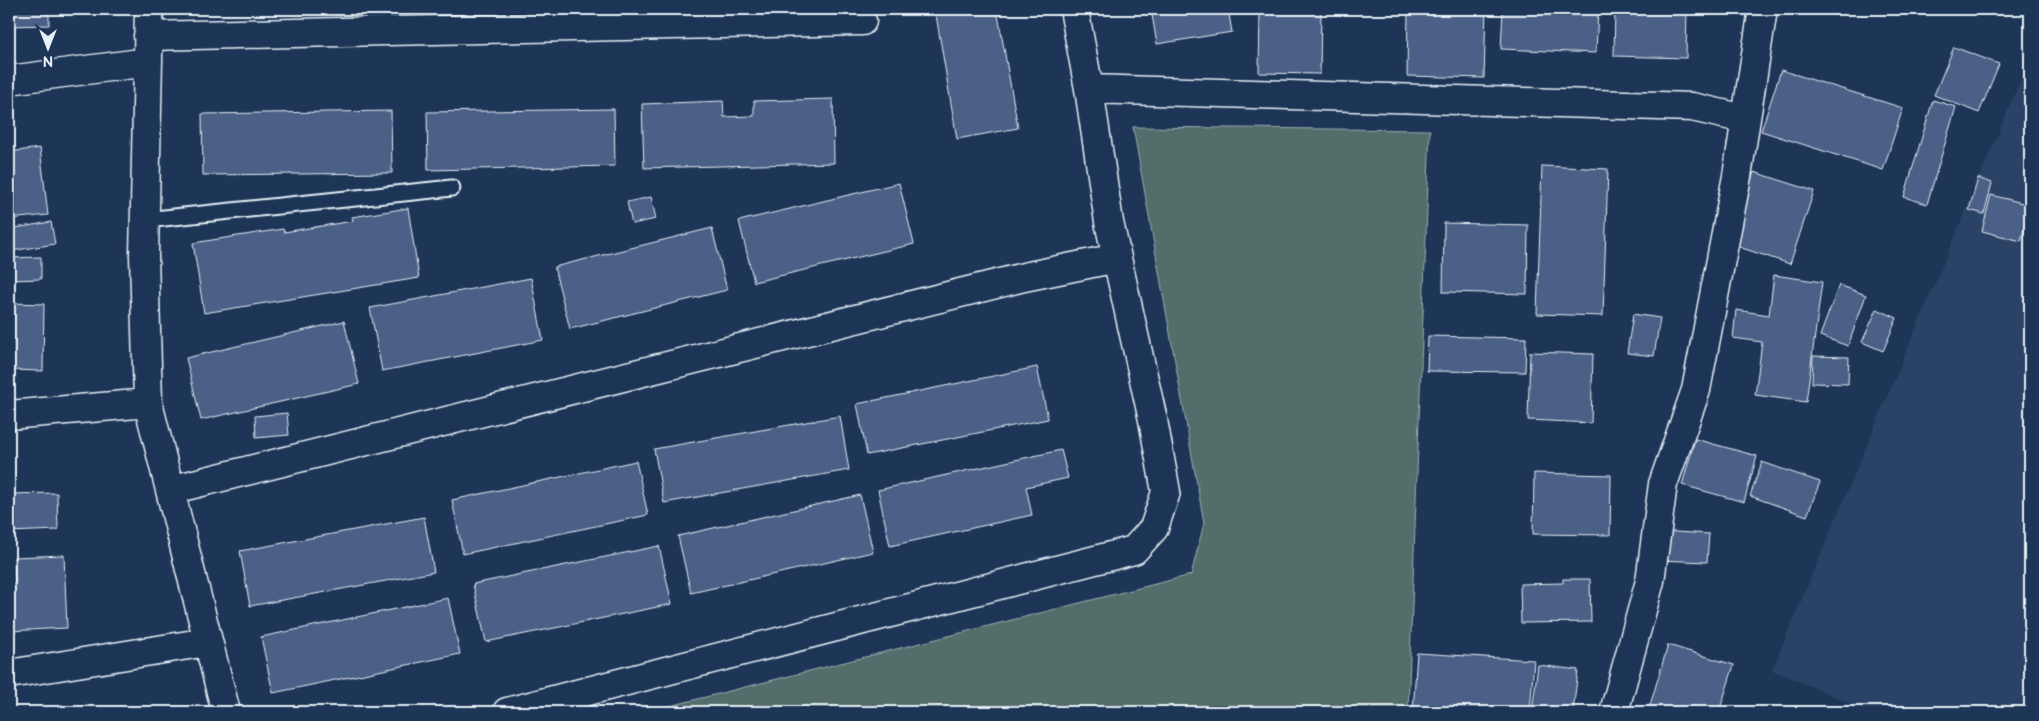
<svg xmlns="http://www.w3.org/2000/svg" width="2039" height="721" viewBox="0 0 2039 721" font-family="'Balsamiq Sans',sans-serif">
<rect width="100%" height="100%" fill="#1d3557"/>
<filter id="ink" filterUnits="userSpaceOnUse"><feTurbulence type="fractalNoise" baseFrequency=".02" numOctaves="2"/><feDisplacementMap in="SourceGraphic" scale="10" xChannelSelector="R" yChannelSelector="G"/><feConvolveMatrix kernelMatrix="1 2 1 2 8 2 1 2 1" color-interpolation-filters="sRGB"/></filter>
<g filter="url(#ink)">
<path fill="#2b4265" d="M2030,58V712H1871L1772,670Z"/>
<path fill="#526d6b" stroke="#9dafb2" d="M1133,127L1430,130L1408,712H646L1191,575L1204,523Z"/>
<path fill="#4c6087" stroke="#e8f1f8" d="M9,9H49V25L9,26Z
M935,9H997L1018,128L957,139Z
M1151,9H1228L1232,32L1157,44Z
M1260,9H1321L1320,74L1259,73Z
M1408,9H1486L1484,78L1407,76Z
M1503,9H1598L1596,53L1501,49Z
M1615,9H1687L1686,58L1614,56Z
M1954,47L1999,64L1979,113L1934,95Z
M1781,70L1903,108L1883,170L1761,131Z
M833,99L834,163L644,168L642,104L723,101L724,117L754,116V101Z
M1933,100L1956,107L1927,204L1904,197Z
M614,109L615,166L428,170L427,112Z
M391,111L392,173L203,175L202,114Z
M40,148L48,215L9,219V152Z
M1542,166L1608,169L1603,316L1537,314Z
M1754,172L1814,191L1790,264L1730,244Z
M1978,178L1992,183L1984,214L1969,210Z
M899,183L914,244L754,282L739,221Z
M1991,195L2030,205L2021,241L1982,231Z
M651,197L656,219L632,224L627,202Z
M408,208L419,278L204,313L193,243L283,229L284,232L353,221L352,217Z
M51,222L55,244L10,251L9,229Z
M1444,223L1528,225L1527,294L1443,292Z
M712,228L727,290L570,329L554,267Z
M41,257V279L9,280V258Z
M1774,275L1822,282L1806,402L1755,395L1762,342L1733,338L1736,310L1769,315Z
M531,278L543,340L382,371L370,308Z
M1839,285L1866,295L1848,346L1820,336Z
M9,303L44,304L43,371L9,370Z
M1877,309L1897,318L1883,351L1862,342Z
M1633,314L1660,318L1654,356L1627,353Z
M344,321L359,384L201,420L186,358Z
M1428,336L1526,338L1525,372L1427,371Z
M1530,352L1593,354L1591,423L1528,420Z
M1813,356L1849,357L1848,384L1812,383Z
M1037,367L1048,419L867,455L857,404Z
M287,413L289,435L256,438L255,416Z
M840,416L849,470L664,503L654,449Z
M1695,439L1757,456L1744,502L1682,485Z
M1061,450L1068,478L1026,487L1032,515L890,546L878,490Z
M636,461L648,515L463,554L452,500Z
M1762,462L1820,482L1807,516L1750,496Z
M1534,473L1611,475L1610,535L1533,534Z
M57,493L58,530L9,532V494Z
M860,495L873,552L691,593L678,536Z
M424,517L434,572L250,606L240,551Z
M1659,531L1709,534L1707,562L1658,560Z
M659,546L672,604L486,642L473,584Z
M64,555L67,628L9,631V584L15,583L14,557Z
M1563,579H1590L1591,622L1521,623L1520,584L1563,583Z
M448,598L460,654L273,693L261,637Z
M1668,645L1734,665L1719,712H1648Z
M1417,653L1534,660L1530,712H1413Z
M1538,665L1578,670L1573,712H1532Z"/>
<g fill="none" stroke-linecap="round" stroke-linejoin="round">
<g stroke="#e8f1f8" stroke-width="19">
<path id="service" d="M145,220L452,188"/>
</g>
<g stroke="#e8f1f8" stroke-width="31">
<path id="minor" d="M149,9L144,256L148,403L226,712
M148,36L862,21
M9,80L148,62
M1089,89L1692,107L1745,119
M9,415L148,403
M170,490L1024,277L1117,258
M9,674L207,642
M507,712L1134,550L1154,528L1166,492L1153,420L1109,222L1089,89L1074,9
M1614,712L1650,581L1663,484L1696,390L1737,176L1763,9"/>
</g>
<use href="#service" stroke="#1d3557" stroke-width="15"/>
<use href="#minor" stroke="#1d3557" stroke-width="28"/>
</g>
</g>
<rect width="2039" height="721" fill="none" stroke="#1d3557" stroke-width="30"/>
<rect x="15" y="15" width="2009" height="691" fill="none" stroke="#e8f1f8" stroke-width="2" filter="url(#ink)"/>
<g transform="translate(48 48) rotate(180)" stroke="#1d3557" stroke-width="4" paint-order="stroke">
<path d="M0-4L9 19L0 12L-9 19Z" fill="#e8f1f8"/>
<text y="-8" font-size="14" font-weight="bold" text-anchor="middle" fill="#e8f1f8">N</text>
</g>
</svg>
